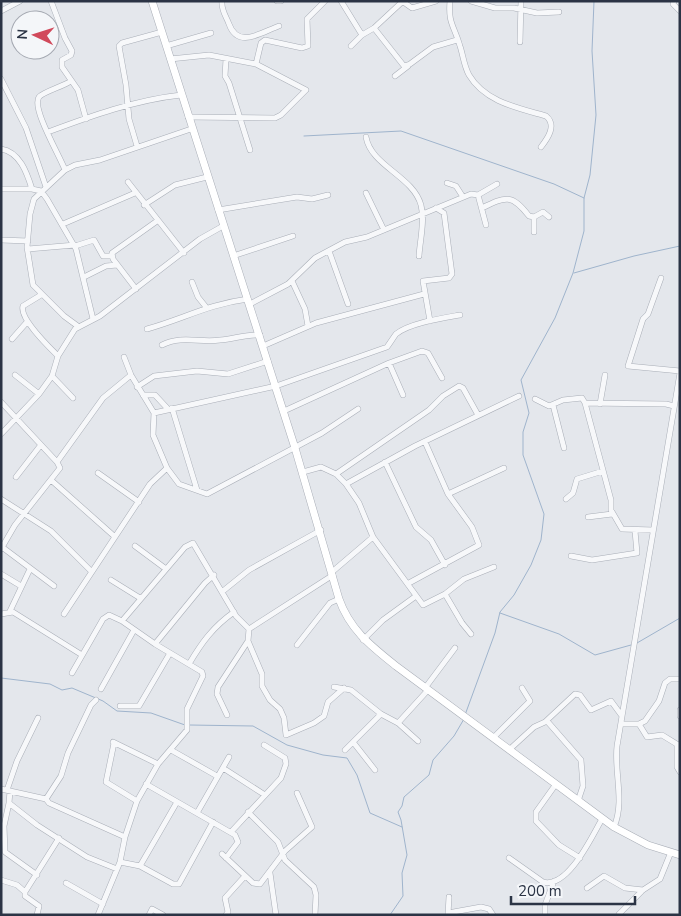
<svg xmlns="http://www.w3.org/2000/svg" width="681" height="916" viewBox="0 0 681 916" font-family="'Nunito Sans',sans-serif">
<rect width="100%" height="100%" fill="#e4e7ec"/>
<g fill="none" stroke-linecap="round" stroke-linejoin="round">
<path stroke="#9fb4cc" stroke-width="1" d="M304,136L401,131L554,184L584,198
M574,273L634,256L680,246
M500,613L559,634L595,655L631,645
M637,643L680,618
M1,678L50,684L62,690L72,688L103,701L117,711L151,713L185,725
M465,715L495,633L500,612L514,595L531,565L541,540L544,514L523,455V432L529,413L521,380L555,318L573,273L584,231V198L590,175L596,115L592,51L594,1
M189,725L253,726L287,745L323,755L347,758L357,775L370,813L402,827
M390,915L403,896L402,873L407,855L401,820L398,812L402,806L404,797L429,775L433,760L454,736L464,719"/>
<g stroke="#a9aeb7" stroke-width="6">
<path id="street" d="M51,1L65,38L72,51L71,55L62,60V67L78,90L86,119
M222,1C221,10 226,16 229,24C238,49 260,33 279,26
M277,1H281
M341,1L362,35L374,28L402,2
M402,1L412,8L436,1
M450,1C448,24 454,25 460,46C463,55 464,66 469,75C485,102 518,108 546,116C557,125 548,138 541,147
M471,1L495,8H514L537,13L559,12
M674,1L673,4L680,11
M1,11L20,1
M374,28L404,66L410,64L433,47L457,40
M520,42L521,1
M166,46L211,33
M351,46L362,35
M170,59L209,55L256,64L306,90L281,115L275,118L188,117
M226,59L225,76L229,83L250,150
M256,64L261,43L265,40L302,48L308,46L307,19L325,1
M395,76L408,66
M1,79L26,128L46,187
M48,132C91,116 135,100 181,95
M366,137C371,166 413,176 421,205C425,221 420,240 419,256
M137,146L129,119L126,85L119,46L122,43L162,32
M1,149C20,152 27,173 32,189
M65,170C60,156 31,108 39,97C43,92 64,86 71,81
M128,182L184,253
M447,183L456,186L463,197
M1,189H32L41,191L47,199L76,249L93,319
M366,193L384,230
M478,195L497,184
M144,205L175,185L207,177
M482,208C506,196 512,194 529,216L534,217L543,212L549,217
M218,210L297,197L312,199L328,195
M63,224L135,193
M534,232V217
M1,240L28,241
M75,246L94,240L103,256H112
M28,249L75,245
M329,251L348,304
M233,256L293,236
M84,277L106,266L117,265
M661,278L648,314L643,319L628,366L680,371
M292,281L305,309L308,326
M192,282L198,297L206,307
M136,289L113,259L112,253L157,221
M41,295L23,306C19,318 49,347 58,356
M250,304L288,284L315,258L345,242L367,237L471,194L478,195L486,225
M430,321L423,281L449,278L452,274L444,213L436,208
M79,327L64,316L33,285L27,247L30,214L34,199L65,170L75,165L100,160L191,129
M147,329C183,319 209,304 248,299
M12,339L27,322
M162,345C182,335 200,343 220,340C234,339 246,334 260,335
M263,346L316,323L424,294
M124,357L131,375L154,413L153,435L167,468L179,484L207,494L322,433L358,409
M389,363L403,395
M15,375L39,394
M52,376L73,398
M137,387L154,376L197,371L228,374L268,361
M143,395H155L168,409
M535,399L549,406L563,400L582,398L585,403L611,500V510L622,529L653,530
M1,402L57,462L60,468L15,525L1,549
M585,403L666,404L674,406
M600,404L605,375
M553,405L564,448
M172,408L197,490
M284,411L389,363L422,351L428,353L442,378
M154,413L276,386L387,347C390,343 393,338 396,334C409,323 443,318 460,315
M1,434L39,394L52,376L58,356L75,329L100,316L200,239L223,226
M57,462L103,398L131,375
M385,462L416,527L431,540L445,565
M303,472L321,467L336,474L346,484L359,503L373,537L423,605L445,594L464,579L494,567
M98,473L139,502
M336,474L429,410L443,396L459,386L463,388L478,415
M16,477L40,446
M51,480L114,536
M346,484L415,446L519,396
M448,494L504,468
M1,499L51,531L91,571
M566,499L573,493L577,479L603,471
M588,517L612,514
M135,546L166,569
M2,547L54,586
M571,556L592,560L637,553L635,531
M332,572L373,537
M1,574L21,586
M111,580L140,598
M409,583L479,545L472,527L448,494L425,442
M223,591L249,570L321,530
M445,594L462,623L471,634
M10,611L30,569
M1,614L13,612L82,655
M64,614L150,484L167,468
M122,621L185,547L193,543L236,616L249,629L248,641L262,674V686L270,700L280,709L284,718L286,735L314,723L324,716L328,702L344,688
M249,629L333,575
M363,640L383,620L416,596
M155,644L205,583L214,575
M297,645L330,603L339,599
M189,664C202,642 213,627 234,612
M72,673L103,619L109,615L122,621L155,644L202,672L203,676L187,709V730L158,764L137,801L125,837L120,862L98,915
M334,687L351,690L381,714L398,723L418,741
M425,688L455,648
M101,689L134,630
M120,706H139L170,653
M680,710V716
M227,715L217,694L218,687L248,641
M547,721L581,760L583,786L578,801
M398,723L428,690
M621,724H639L647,737L662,735L680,746
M639,724L645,721L659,701L665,683L670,679H680
M494,737L530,701L522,688
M113,742L158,764
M353,742L375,770
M114,743L106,782L137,801
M677,744V767L680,772
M510,749L534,727L545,722L575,694L580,695L591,710L611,701L622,716
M171,750L217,776
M345,750L381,714
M223,768L265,795
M146,784L235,835L238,842L226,858
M556,784L536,812V821L559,845L580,858
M1,789L46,799L49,803L125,837
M7,790L17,761L38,718
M10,791L9,803L37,825L87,857L117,869
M46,799L61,776L68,753L91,705L96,700
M9,803L4,826L5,852L37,875
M248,812L278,842L285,860L314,887L316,895L315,915
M197,813L229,757
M614,827C625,802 614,772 617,746L680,373
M231,832L281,778L286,764L285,758L264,745
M222,854L253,883L260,884L285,851L312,827L297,793
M509,858L543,882C568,889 592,836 602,819
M120,862L140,866L173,884H179L213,822
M140,866L177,802
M270,873L276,915
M1,880L17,885L25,892V896L39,906L37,915
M66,883L103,904
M587,888L604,876L625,888L643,890
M25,892L59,838
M448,913L481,907L489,909L493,915
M448,914L449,897
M619,914L643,890L660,879L671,852
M149,915L152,909L163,915
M226,915L228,912L225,898L245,876
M545,915V905L554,881"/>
</g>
<g stroke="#a9aeb7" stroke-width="8">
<path id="secondary" d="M152,1L295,448L339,599C350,630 371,646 396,666L614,827L648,845L680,855"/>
</g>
<use href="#street" stroke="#f7f8fa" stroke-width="5"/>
<use href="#secondary" stroke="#fff" stroke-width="7"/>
</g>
<rect width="681" height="916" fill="none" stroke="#2b3445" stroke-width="5"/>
<g transform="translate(35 35) rotate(274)"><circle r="24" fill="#f4f6f9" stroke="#a4a8b1"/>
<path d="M0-4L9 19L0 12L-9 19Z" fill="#d1495b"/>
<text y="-8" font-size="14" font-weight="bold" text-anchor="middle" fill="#2b3445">N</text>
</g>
<path d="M511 896v8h124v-8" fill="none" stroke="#2b3445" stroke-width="2.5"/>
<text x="518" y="896" font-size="15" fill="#2b3445" stroke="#f4f6f9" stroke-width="4" paint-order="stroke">200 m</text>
</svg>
